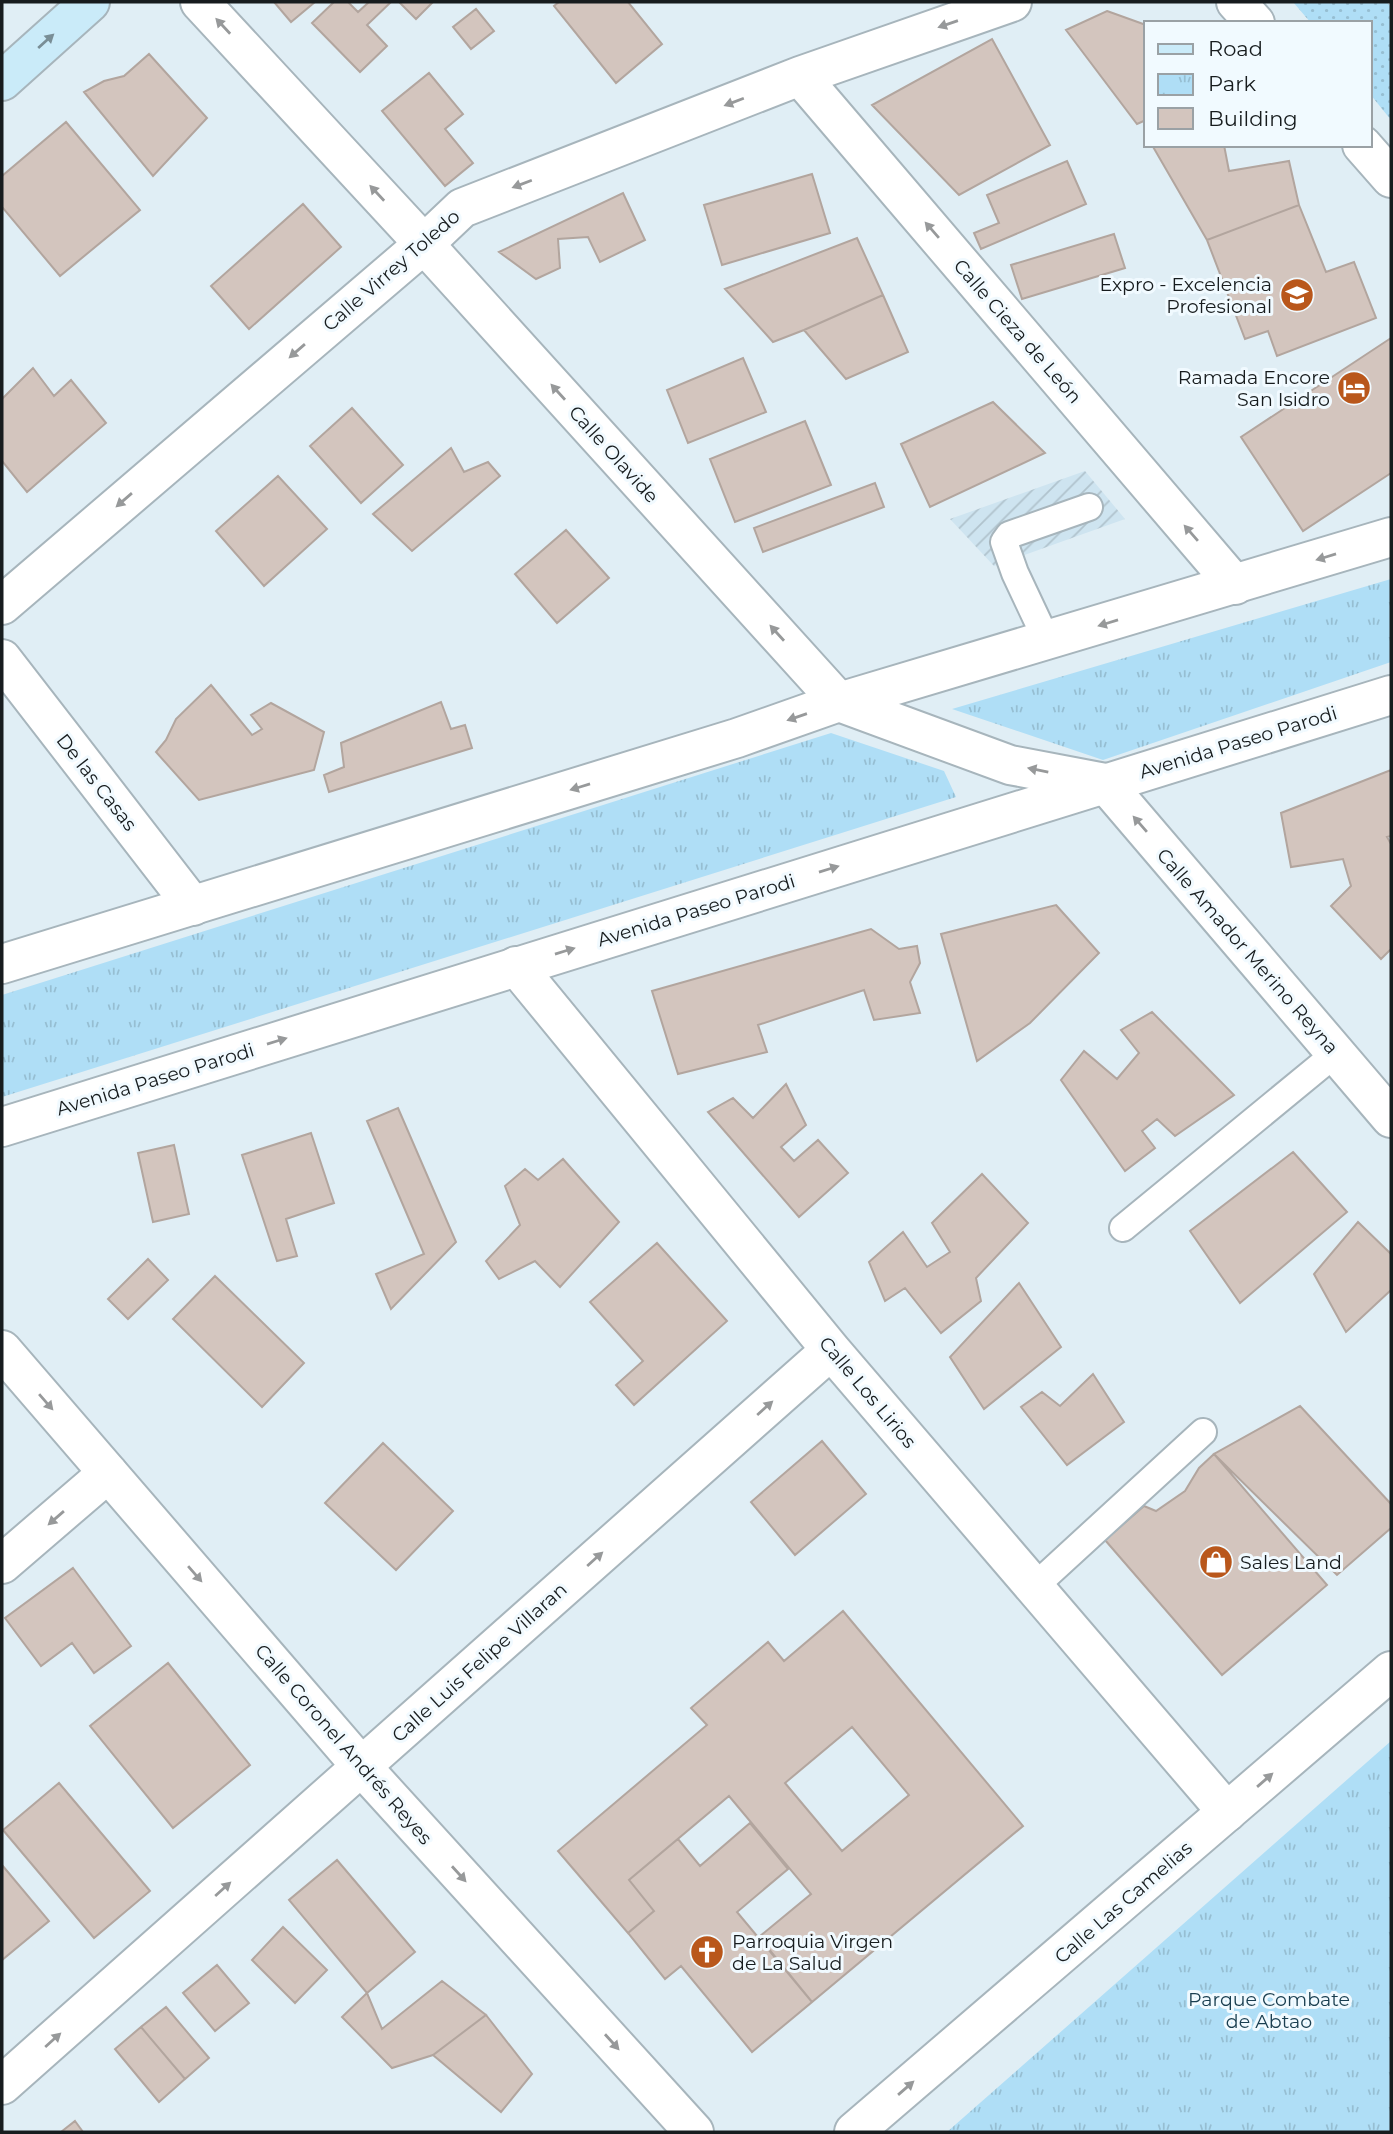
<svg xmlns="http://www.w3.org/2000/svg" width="1393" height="2134" viewBox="0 0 1393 2134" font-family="Montserrat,sans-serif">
<defs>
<pattern id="industrial-furrows" width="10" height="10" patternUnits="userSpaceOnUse" patternTransform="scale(1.75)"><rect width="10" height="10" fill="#cee4f0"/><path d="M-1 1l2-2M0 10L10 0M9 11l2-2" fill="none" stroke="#b0c3cd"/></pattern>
<pattern id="grass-dots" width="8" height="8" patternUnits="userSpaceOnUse" patternTransform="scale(1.75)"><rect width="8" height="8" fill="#afdef6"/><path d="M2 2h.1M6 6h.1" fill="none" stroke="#96bed2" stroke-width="1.8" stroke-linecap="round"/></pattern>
<pattern id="park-tufts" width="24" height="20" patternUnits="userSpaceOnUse" patternTransform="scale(1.75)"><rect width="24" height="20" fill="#afdef6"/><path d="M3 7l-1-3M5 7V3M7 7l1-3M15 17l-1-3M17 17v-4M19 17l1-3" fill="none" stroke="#96bed2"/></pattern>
</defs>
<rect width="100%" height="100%" fill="#e0eef5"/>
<path fill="url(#industrial-furrows)" d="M1085,471L1125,519L994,566L950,519Z"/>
<path fill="url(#grass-dots)" d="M1293,2H1387L1391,7V120L1370,94V23H1311Z"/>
<path fill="url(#park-tufts)" d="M1391,579V662L1103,760L952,709Z
M831,733L944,771L956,797L2,1097V995Z
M1391,1741V2132H947Z"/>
<path fill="#d3c5be" stroke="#b2a59e" stroke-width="2" fill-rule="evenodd" d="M274,2H315L291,22Z
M334,2H348L358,12L369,2H391L367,25L387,46L360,72L312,23Z
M399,2H433L416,19Z
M559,2H628L662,44L616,83L554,6Z
M476,9L494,31L471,49L453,27Z
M1107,11L1146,25V120L1137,124L1066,30Z
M992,39L1050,145L959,195L872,105Z
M149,54L207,118L153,176L84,92L104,81L124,76Z
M429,73L463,114L445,129L473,163L445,186L382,111Z
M66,122L140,210L60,276L2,207V176Z
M1152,145H1224L1229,171L1289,161L1299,205L1207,240Z
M1067,161L1086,204L981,249L974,233L999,223L987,195Z
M812,174L830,233L722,265L704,205Z
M623,193L645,240L600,262L588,237L558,239L560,268L536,279L499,252Z
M303,204L341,247L249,329L211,286Z
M1299,205L1326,272L1354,262L1376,318L1277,356L1268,331L1245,339L1207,240Z
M1114,234L1125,268L1022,299L1011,265Z
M857,238L883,295L804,330L773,342L725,289Z
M883,295L908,352L846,379L804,330Z
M1391,338V473L1303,531L1241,437Z
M743,358L766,412L688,443L667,390Z
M33,368L54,396L71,380L106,423L27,492L2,461V399Z
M993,402L1045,453L930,507L901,444Z
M352,408L403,465L361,503L310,446Z
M805,421L831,485L735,522L710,459Z
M451,448L464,472L488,462L500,476L412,551L373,514Z
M278,476L327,529L264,586L216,531Z
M875,483L884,507L763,552L754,528Z
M566,530L609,578L557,623L515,574Z
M211,685L252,735L262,729L251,715L271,703L324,732L314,770L199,800L156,752L166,740L176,719Z
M441,702L451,729L465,725L472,748L329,792L324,775L344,767L341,743Z
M1391,770V836L1387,837L1391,844V949L1381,959L1331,906L1351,886L1343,859L1291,867L1281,813Z
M1056,905L1099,953L1030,1023L977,1061L941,934Z
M871,929L899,949L917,946L920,963L910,982L920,1013L874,1020L864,990L758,1025L767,1052L678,1074L652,991Z
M1152,1012L1234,1095L1175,1136L1157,1119L1142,1131L1155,1148L1125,1171L1061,1080L1084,1051L1117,1079L1139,1053L1121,1030Z
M786,1084L806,1125L781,1147L794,1161L818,1140L848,1173L799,1217L708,1112L733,1098L753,1118Z
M398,1108L456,1242L391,1309L376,1274L424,1254L367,1121Z
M311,1133L334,1203L286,1219L297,1256L277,1261L242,1155Z
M174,1145L189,1214L153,1222L138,1153Z
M1293,1152L1347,1212L1240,1303L1190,1231Z
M563,1159L619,1222L560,1287L535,1261L499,1279L486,1261L520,1225L505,1186L525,1169L538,1180Z
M982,1174L1028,1223L976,1278L981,1301L941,1333L905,1288L885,1301L869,1262L903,1232L927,1267L950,1252L932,1223Z
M1358,1222L1391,1254V1290L1346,1332L1314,1274Z
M657,1243L727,1321L634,1405L616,1385L643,1361L590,1302Z
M148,1259L168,1280L128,1319L108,1299Z
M215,1276L304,1363L262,1407L173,1319Z
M1019,1283L1061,1347L984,1409L950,1357Z
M1093,1374L1124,1422L1067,1465L1021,1407L1042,1392L1060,1406Z
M1300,1406L1391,1504V1528L1337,1575L1214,1454Z
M822,1441L866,1494L795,1555L751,1502Z
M383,1443L453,1511L396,1570L325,1503Z
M1214,1454L1327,1585L1222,1675L1105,1540L1144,1506L1156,1511L1185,1491L1199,1468Z
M73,1568L131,1646L94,1673L72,1643L41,1666L5,1618Z
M843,1611L1023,1826L812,2002L759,1937L811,1894L729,1796L629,1880L654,1911L628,1933L558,1851L707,1725L691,1708L768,1642L784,1661ZM852,1727L909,1795L842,1851L785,1783Z
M168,1663L250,1765L173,1828L90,1726Z
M59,1783L150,1891L94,1938L3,1830Z
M750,1823L788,1869L737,1912L812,2002L752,2052L681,1966L665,1979L628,1933L654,1911L629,1880L678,1839L700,1866Z
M337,1860L415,1952L367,1993L289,1900Z
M2,1865L49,1921L2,1960Z
M283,1927L327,1970L295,2003L252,1960Z
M217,1965L249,2003L215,2031L183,1993Z
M442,1981L486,2015L433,2055L392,2068L342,2017L367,1993L382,2029Z
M166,2007L209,2058L185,2079L141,2027Z
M486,2015L532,2074L501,2112L433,2055Z
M141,2027L185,2079L159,2102L115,2049Z
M75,2121L83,2132H61Z"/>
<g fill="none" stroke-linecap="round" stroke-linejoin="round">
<g stroke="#a7b5bc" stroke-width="30">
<path id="service" d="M1047,641L1015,573L1004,542L1009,535L1089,507
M1123,1228L1336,1053
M1034,1587L1203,1432"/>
</g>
<g stroke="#a7b5bc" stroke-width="42">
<path id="minor" d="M200,2L424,244L839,702L1010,765L1105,783L1391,1118
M1236,2L1255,23
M800,76L1235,585
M1362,145L1391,178
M2,605L424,244L462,208L800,76L1012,2
M2,659L193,906
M516,966L831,1350L1227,1812
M2,1564L108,1473
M2,2085L831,1350"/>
</g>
<g stroke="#a7b5bc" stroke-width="42">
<path id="tertiary" d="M2,964L737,738L839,702L1391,537
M2,1127L1391,695
M2,1350L361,1766L694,2132
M854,2132L1391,1671"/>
</g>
<g stroke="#a7b5bc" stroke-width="42">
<path id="secondary" d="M2,81L90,2"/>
</g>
<use href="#service" stroke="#fff" stroke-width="26"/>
<use href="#minor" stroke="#fff" stroke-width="38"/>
<use href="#tertiary" stroke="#fff" stroke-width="38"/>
<use href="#secondary" stroke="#caebf9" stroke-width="38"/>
</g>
<defs><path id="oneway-solid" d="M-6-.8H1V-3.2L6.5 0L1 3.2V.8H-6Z" transform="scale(1.75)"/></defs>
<g fill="#97999a">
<use href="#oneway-solid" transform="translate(948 24) rotate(161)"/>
<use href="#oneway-solid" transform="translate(223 26) rotate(-133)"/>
<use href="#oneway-solid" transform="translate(734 102) rotate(159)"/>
<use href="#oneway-solid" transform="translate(522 184) rotate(159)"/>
<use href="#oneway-solid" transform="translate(377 193) rotate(-133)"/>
<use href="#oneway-solid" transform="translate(932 230) rotate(-131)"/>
<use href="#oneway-solid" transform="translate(297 351) rotate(139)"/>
<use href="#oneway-solid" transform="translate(558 392) rotate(-132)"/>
<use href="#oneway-solid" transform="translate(124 500) rotate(139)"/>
<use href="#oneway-solid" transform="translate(1191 533) rotate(-131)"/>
<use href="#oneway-solid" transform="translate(1326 557) rotate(163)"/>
<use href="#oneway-solid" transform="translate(1108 623) rotate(163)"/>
<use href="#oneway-solid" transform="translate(777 633) rotate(-132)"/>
<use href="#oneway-solid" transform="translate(797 717) rotate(161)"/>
<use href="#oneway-solid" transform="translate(1038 770) rotate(-169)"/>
<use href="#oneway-solid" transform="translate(580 787) rotate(163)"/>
<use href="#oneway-solid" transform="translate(1140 824) rotate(-131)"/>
<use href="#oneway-solid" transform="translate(829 869) rotate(-17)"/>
<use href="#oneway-solid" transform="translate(565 951) rotate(-17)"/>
<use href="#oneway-solid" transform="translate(277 1041) rotate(-17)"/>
<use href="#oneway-solid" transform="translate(46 1402) rotate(49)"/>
<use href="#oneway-solid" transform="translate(765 1408) rotate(-42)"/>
<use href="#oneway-solid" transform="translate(56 1518) rotate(139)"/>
<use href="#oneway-solid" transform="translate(595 1559) rotate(-42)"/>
<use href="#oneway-solid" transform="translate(195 1574) rotate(49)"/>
<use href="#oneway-solid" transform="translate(1265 1780) rotate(-41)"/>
<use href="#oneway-solid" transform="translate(459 1874) rotate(48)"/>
<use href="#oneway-solid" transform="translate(223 1889) rotate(-42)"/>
<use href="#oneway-solid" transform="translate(53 2040) rotate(-42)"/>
<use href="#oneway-solid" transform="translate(612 2042) rotate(48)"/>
<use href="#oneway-solid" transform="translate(906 2088) rotate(-41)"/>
</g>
<use fill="#798e96" href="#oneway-solid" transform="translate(46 41) rotate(-42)"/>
<defs>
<g id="school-disc" transform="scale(1.75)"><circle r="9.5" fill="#b9571b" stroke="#f1faff"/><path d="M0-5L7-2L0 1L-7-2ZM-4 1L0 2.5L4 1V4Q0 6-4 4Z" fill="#fff"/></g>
<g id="hotel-disc" transform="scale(1.75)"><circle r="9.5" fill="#b9571b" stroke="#f1faff"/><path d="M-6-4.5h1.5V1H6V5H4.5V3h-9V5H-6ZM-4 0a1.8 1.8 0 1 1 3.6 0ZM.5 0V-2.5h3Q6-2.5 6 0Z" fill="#fff"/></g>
<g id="shop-disc" transform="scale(1.75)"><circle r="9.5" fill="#b9571b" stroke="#f1faff"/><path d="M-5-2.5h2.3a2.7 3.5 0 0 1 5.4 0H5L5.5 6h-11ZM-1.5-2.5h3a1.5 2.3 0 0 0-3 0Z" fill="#fff"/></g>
<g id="church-disc" transform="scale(1.75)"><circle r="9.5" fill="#b9571b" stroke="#f1faff"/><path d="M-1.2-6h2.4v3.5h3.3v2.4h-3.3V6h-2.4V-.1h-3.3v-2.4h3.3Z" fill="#fff"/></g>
</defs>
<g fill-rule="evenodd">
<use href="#school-disc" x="1297" y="295"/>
<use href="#hotel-disc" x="1354" y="388"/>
<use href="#shop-disc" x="1216" y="1562"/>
<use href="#church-disc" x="707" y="1952"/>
</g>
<g text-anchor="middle" stroke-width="6" stroke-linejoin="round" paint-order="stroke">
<g font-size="19" fill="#171c1e" stroke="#f1faff">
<text transform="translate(391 270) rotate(-41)" y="7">Calle Virrey Toledo</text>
<text transform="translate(1018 331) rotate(49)" y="7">Calle Cieza de León</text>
<text transform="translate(614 454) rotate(48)" y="7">Calle Olavide</text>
<text transform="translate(1238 742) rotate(-17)" y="7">Avenida Paseo Parodi</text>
<text transform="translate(97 782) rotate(52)" y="7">De las Casas</text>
<text transform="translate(696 910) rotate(-17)" y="7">Avenida Paseo Parodi</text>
<text transform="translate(1248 951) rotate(49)" y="7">Calle Amador Merino Reyna</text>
<text transform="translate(155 1079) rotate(-17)" y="7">Avenida Paseo Parodi</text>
<text transform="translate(868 1392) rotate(50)" y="7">Calle Los Lirios</text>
<text transform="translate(479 1662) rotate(-42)" y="7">Calle Luis Felipe Villaran</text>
<text transform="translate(344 1744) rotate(49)" y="7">Calle Coronel Andrés Reyes</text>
<text transform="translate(1123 1902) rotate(-41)" y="7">Calle Las Camelias</text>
</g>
<g font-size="19" fill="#171c1e" stroke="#f1faff" text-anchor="end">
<text x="1272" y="291">Expro - Excelencia<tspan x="1272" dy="22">Profesional</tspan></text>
<text x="1330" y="384">Ramada Encore<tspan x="1330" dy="22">San Isidro</tspan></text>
<text x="1240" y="1569" text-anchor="start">Sales Land</text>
<text x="732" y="1948" text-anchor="start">Parroquia Virgen<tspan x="732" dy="22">de La Salud</tspan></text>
</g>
<g font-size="19" fill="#193e50" stroke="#f1faff">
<text x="1269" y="2006">Parque Combate<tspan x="1269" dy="22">de Abtao</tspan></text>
</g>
</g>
<rect width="1393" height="2134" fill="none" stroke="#171c1e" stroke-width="7"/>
<rect x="1144" y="21" width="228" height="126" fill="#f1faff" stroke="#9aa1a5" stroke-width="2"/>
<rect x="1158" y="44" width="35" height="10" fill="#caebf9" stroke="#9aa1a5" stroke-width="2"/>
<text x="1208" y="56" font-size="21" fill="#171c1e">Road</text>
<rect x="1158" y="74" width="35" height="21" fill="url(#park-tufts)" stroke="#9aa1a5" stroke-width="2"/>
<text x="1208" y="91" font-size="21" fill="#171c1e">Park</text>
<rect x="1158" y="108" width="35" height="21" fill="#d3c5be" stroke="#9aa1a5" stroke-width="2"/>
<text x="1208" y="126" font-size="21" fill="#171c1e">Building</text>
</svg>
